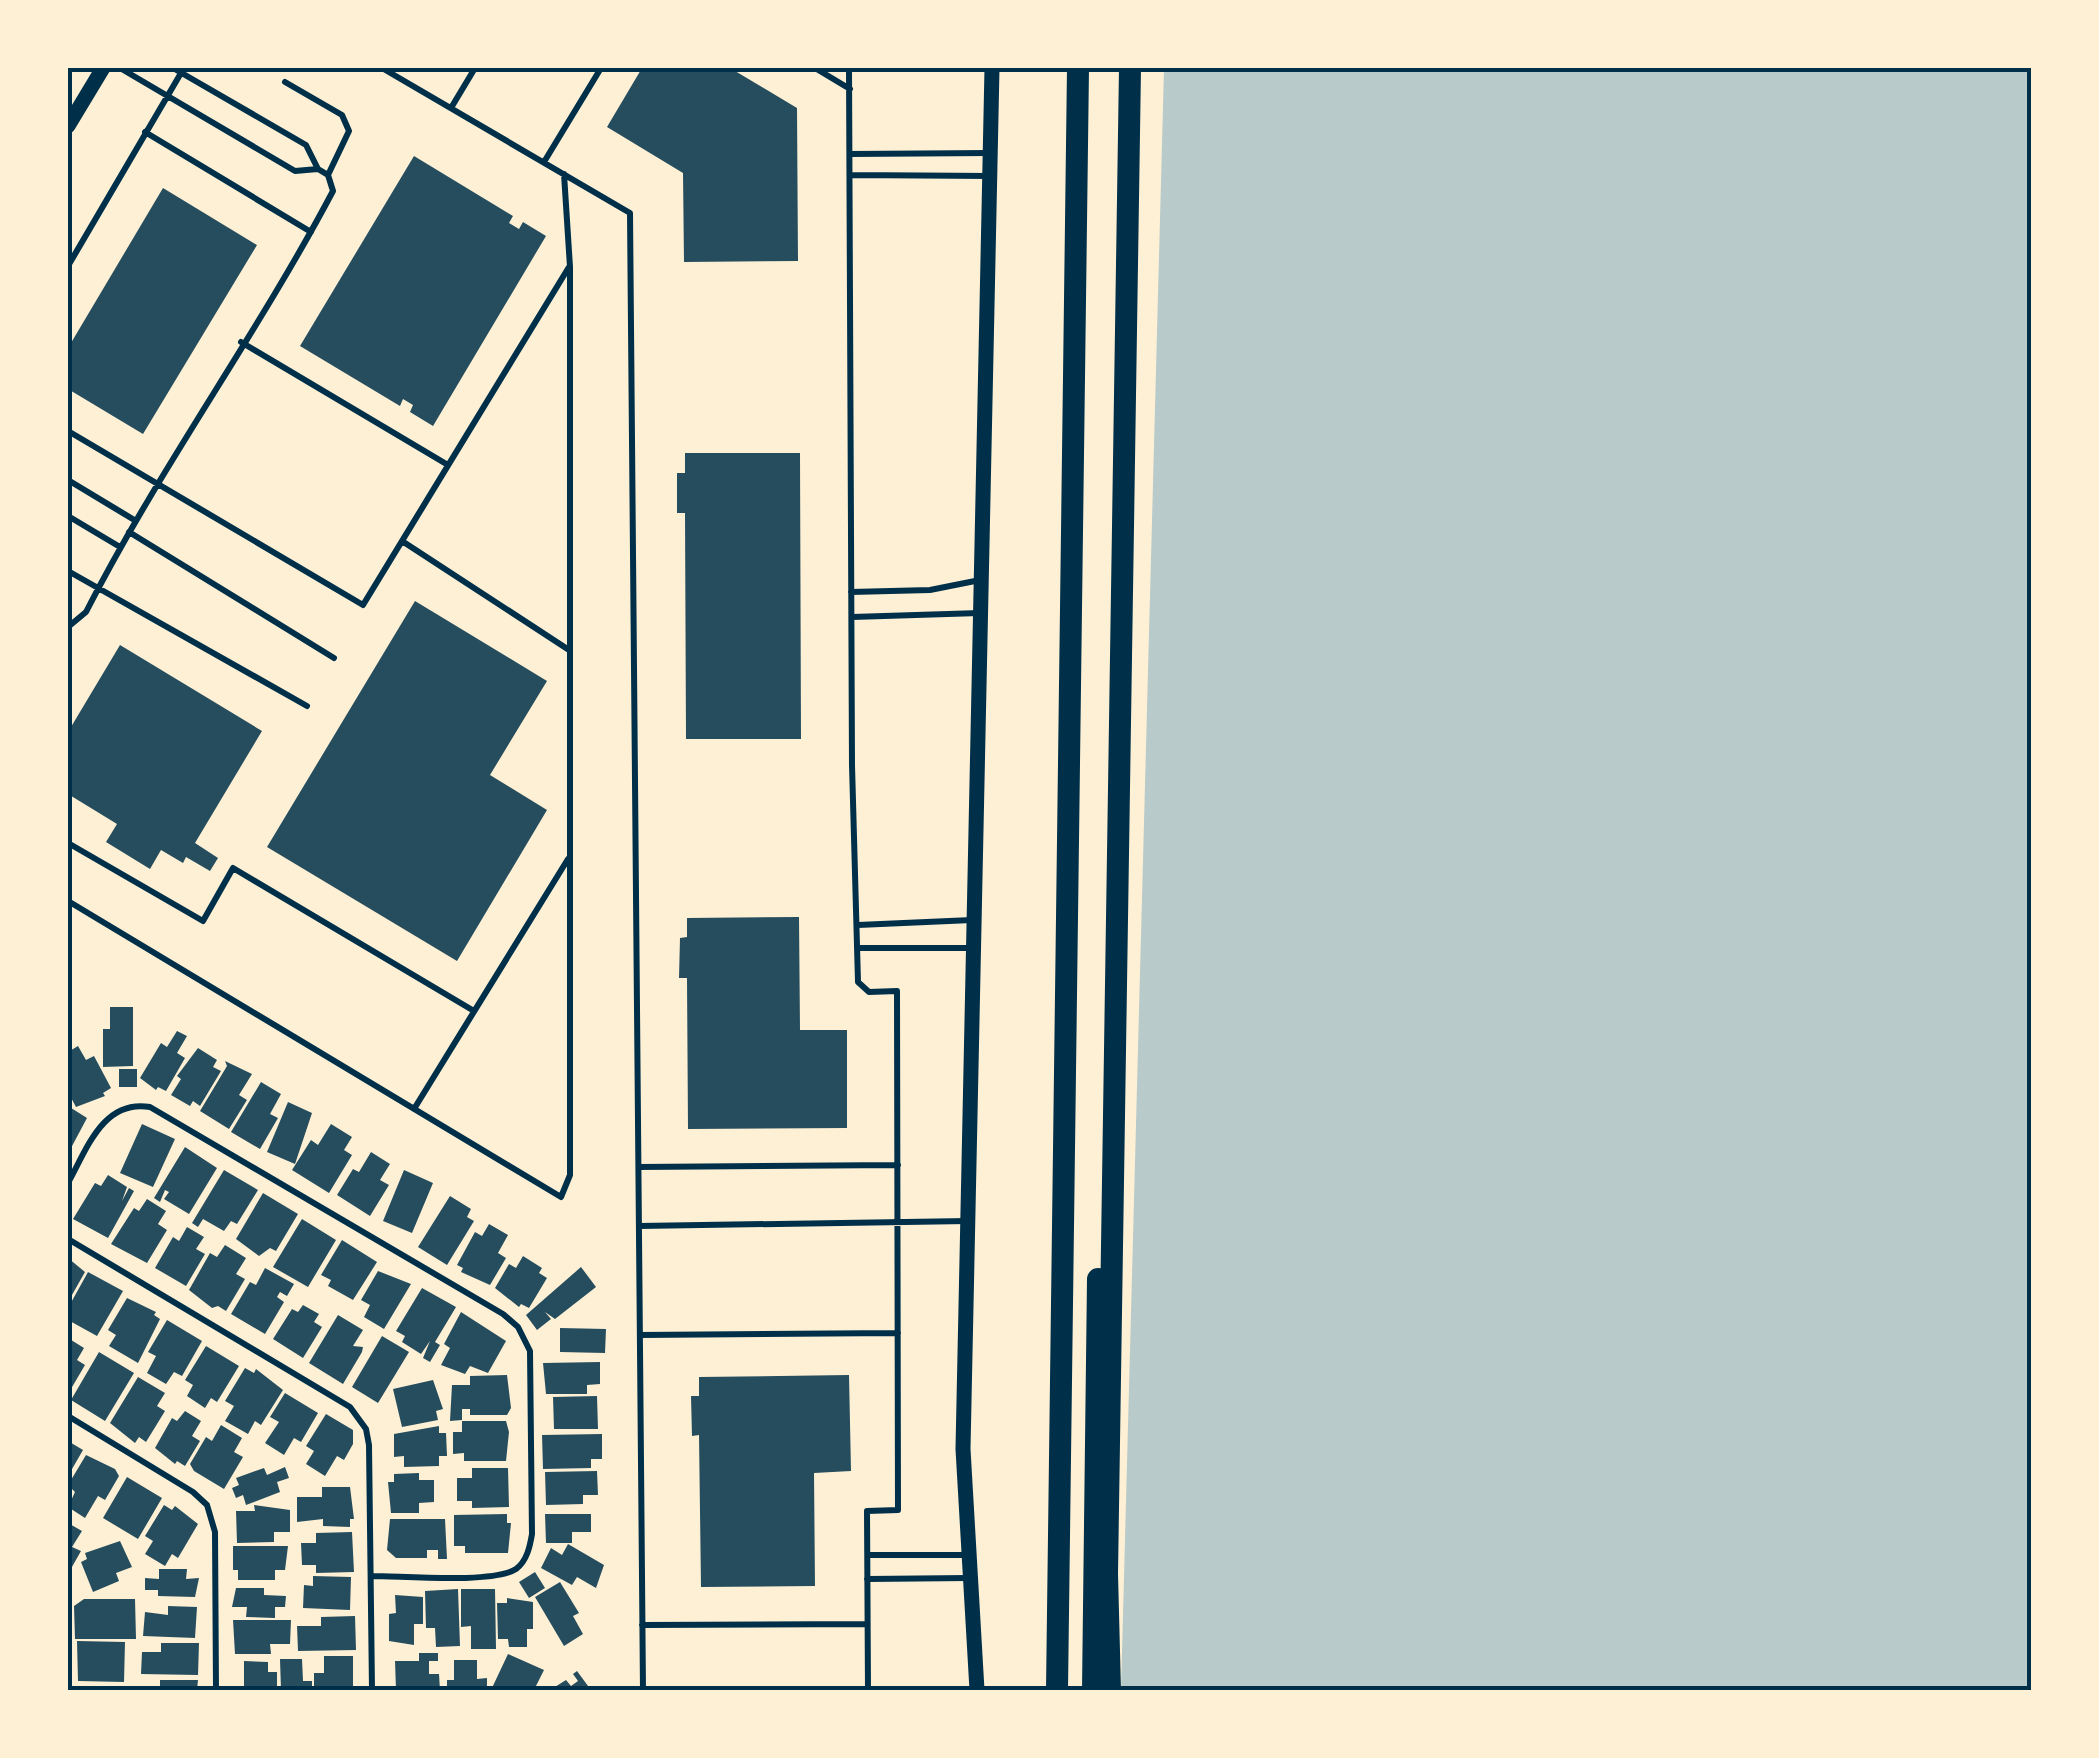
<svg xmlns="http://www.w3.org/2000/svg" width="2099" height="1758" viewBox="0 0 2099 1758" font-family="Signika,sans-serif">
<rect width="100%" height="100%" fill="#fdf0d5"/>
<path fill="#b9caca" d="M1164,68H2031V1690H1121Z"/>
<path fill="#264d5e" d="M642,68H730L797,108L798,261L684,262L683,173L607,127Z
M414,156L513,216L509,223L519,229L523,222L546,236L433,426L410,412L413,405L403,399L400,406L300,346Z
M163,188L257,245L143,434L68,389V348Z
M685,453H800L801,739H686L685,513H677V473H685Z
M415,601L547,681L490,775L547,810L457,961L267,847Z
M120,645L262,731L195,843L218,858L210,871L186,857L183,863L161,850L150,869L106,842L117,824L68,794V732Z
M799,917L800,1030H847V1128L688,1129L687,978H679L680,938L687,937V918Z
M110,1007H133V1066L103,1067V1029H110Z
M177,1031L187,1036L177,1053L185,1058L166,1091L158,1087L156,1090L140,1078L161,1043L167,1047Z
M78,1046L86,1060L94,1056L111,1088L103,1093L105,1096L76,1107L68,1092V1052Z
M198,1048L217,1060L213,1067L221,1071L200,1106L193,1101L190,1106L171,1095L181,1079L177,1076Z
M225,1061L252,1074L239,1095L247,1100L229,1129L200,1111L227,1066Z
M119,1069H137V1087H119Z
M261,1082L281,1094L270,1114L278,1118L260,1149L231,1132Z
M288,1102L312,1113L295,1164L267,1152Z
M68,1106L87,1118L71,1148L68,1146Z
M142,1124L175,1139L153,1187L120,1173Z
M331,1124L352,1137L344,1150L352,1155L329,1193L292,1170L311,1140L318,1145Z
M185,1147L217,1168L189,1214L164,1199L169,1192L165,1190L160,1202L154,1198Z
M371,1152L390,1164L380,1180L389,1185L370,1216L337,1195L353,1169L359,1172Z
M224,1170L258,1190L237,1224L231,1221L224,1231L203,1219L198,1227L192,1223Z
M404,1170L433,1183L412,1233L383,1221Z
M108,1175L127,1187L122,1201L129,1188L134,1191L108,1238L73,1219L95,1183L101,1186Z
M263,1193L298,1214L276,1251L270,1248L259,1256L236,1239Z
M450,1196L471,1209L467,1217L474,1221L447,1265L418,1247Z
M147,1199L166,1211L158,1224L167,1230L147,1263L111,1244L134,1208L139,1211Z
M302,1219L336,1240L308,1287L273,1267Z
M489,1224L508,1235L498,1253L506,1258L490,1285L461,1272L463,1268L457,1265L475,1232L482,1236Z
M187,1227L204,1237L196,1249L205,1254L186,1286L155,1268L173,1237L179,1241Z
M342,1240L377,1262L353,1300L328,1286L331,1280L321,1275Z
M225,1245L246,1258L236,1274L245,1279L226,1311L218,1306L212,1308L189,1290L210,1253L217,1257Z
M523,1256L542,1268L539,1273L547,1278L529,1308L521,1304L519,1307L495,1288L509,1264L516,1268Z
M68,1258L85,1272L68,1302Z
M581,1267L596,1287L555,1319L545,1312L551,1319L537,1330L526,1315Z
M265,1268L294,1284L287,1296L280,1292L277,1297L284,1302L265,1334L231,1314L250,1282L256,1285Z
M378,1271L411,1284L384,1329L364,1317L370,1305L361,1300Z
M88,1272L123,1291L97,1336L68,1320V1308Z
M422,1288L456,1307L435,1342L440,1345L430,1362L423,1358L430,1341L421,1354L402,1342L405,1336L396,1331Z
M127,1298L156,1312L154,1315L160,1319L138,1363L109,1346L116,1335L108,1330Z
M303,1305L319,1314L314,1322L322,1327L303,1358L273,1339L292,1309L298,1312Z
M461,1312L506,1341L488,1373L470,1366L465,1374L441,1365L450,1348L444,1344Z
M338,1315L363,1330L353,1346L363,1347L362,1352L343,1384L309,1363Z
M167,1320L202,1341L182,1376L174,1372L166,1384L147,1373L156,1356L148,1352Z
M560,1328L606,1329L605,1353L560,1352Z
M382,1336L409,1352L378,1403L352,1387Z
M68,1338L84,1348L77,1360L85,1365L68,1394Z
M206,1346L239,1366L217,1402L211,1398L205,1408L187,1396L193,1385L185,1380Z
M99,1352L134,1373L105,1421L71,1400Z
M600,1362V1384L587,1385V1394H546L543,1363Z
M245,1368L254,1373L256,1369L283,1390L261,1425L255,1421L248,1434L225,1421L234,1406L225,1401Z
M507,1375L511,1408L507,1415H470V1409H462V1420L450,1421L452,1385H470V1376Z
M849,1375L851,1471L814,1473L815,1586L701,1587L699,1435L692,1436L691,1396H699V1377Z
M138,1377L165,1393L157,1406L165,1411L146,1442L139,1437L135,1443L110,1423Z
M433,1380L443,1409L436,1411L438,1420L402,1427L393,1389Z
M285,1393L318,1413L301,1442L294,1438L284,1455L265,1443L279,1422L270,1417Z
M597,1396L598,1429H554L553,1397Z
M185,1411L201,1421L192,1436L200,1441L185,1466L177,1461L175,1464L155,1448L172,1418L177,1421Z
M326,1414L353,1430V1444L344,1460L337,1456L325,1476L306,1464L314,1451L306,1446Z
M462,1421H506L509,1432L506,1461H464V1453L453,1454V1432H462Z
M221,1425L242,1438L234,1452L243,1457L224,1489L194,1471L190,1464L206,1437L212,1441Z
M439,1426V1433H446L447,1456H439V1466L404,1467V1456L394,1457V1434Z
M602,1434V1459H591V1468L543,1469L542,1435Z
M68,1441L83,1450L68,1476Z
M86,1455L115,1469L119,1476L105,1500L98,1496L85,1518L68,1507L75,1492L68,1485Z
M285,1467L289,1478L277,1482L280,1492L246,1505L243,1495L236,1498L232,1488L239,1485L236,1478L264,1468L267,1475Z
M472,1468H508L509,1507L472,1508V1501H457V1478H472Z
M597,1471L598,1495H583V1504L546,1505L545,1472Z
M419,1473V1480H434V1502L419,1503V1513H391L388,1482H394V1474Z
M127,1477L162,1498L138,1539L103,1518Z
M322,1487H350L354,1519H350V1527L323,1526V1519L297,1522V1497H322Z
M164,1505L172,1510L175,1506L198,1524L178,1558L172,1554L165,1566L145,1554L153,1541L145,1536Z
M254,1505L290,1510V1532H274V1542L237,1543L236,1511H255Z
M507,1514V1523H511L508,1553H465V1546H454V1515Z
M545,1514H591V1532H572V1543H546Z
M390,1519H445L447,1559H438V1550H427V1558H396L387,1550Z
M68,1523L82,1531L72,1547L81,1551L68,1574Z
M352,1532L354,1572L316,1573V1565H302L301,1543H316V1533Z
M120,1541L132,1567L116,1573L119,1581L93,1592L81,1562L87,1559L85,1553Z
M568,1544L604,1565L596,1588L577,1577L572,1585L541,1568L551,1548L562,1555Z
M233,1546H288L285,1570H275V1580H238V1570H233Z
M159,1569H187L186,1579L199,1578L195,1597L158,1596V1590H145V1578L159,1579Z
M535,1572L545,1588L529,1598L519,1582Z
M313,1576L351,1577L350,1610L303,1608L304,1585L313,1586Z
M560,1582L579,1613L573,1616L583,1634L564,1646L535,1597Z
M236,1588H264V1595L286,1596L285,1607H275V1618L246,1617L247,1607H232Z
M458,1589L460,1646L436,1647L435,1628H426L425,1591Z
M461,1589H495L496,1649H471V1626L461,1627Z
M395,1595L423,1597V1624H414V1645L389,1641V1614L396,1613Z
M507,1598L533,1602V1629H527V1647H509L508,1639H498L497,1603H507Z
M84,1599H135L136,1639H75L74,1606Z
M168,1606L197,1607L195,1638L143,1636L145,1612L168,1615Z
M355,1616L356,1650L298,1651L297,1626H321V1617Z
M233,1620H291L290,1644H270L271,1654H235Z
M77,1641L125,1642L124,1682L78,1681Z
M161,1643H199L198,1675L141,1674L142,1652H161Z
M419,1653H438V1661H429V1674H439L440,1690H396L395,1661H419Z
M508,1654L544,1670L534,1690H491Z
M324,1656H353V1690H314V1673H324Z
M280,1659H302L303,1681H312V1690H281Z
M454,1660H477V1679L487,1678V1690H447V1680H454Z
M244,1661L268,1662V1672H277V1690H244Z
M577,1671L591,1690H550L566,1680L571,1686L578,1681L573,1674Z
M160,1680H198L197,1690H160Z"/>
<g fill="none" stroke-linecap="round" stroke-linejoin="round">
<path stroke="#003049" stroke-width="6" d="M120,68L295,171L318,169L306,145L173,68
M382,68L630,213L643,1690
M815,68L850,89
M849,68L852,765L858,982L869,992L897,991L898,1510L867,1511L868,1690
M285,82L342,115L349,131L328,175
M451,108L475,68
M145,132L311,232
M850,154L989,153
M544,162L601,68
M850,175L989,176
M68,266L181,73
M241,342L448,465
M68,431L363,605L569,267
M68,480L136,521
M68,516L120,547
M129,532L334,658
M402,541L569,650
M68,571L307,706
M851,592L930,590L980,580
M852,617L980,613
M68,627L86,612C160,467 257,335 333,191L328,175L318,169
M68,843L203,921L233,868L474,1011
M68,901L561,1197L570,1175V267L564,174
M858,925L972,920
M858,948H972
M414,1109L568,859
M639,1167L898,1165
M68,1183C87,1149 103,1099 150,1107L503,1314L518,1327L530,1351L532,1534C530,1546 527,1561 516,1569C493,1584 403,1576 372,1576
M639,1226L968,1221
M68,1239L350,1407L366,1429L369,1445L372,1690
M640,1335L898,1333
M68,1416L193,1492L207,1505L215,1532L216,1690
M868,1555H966
M867,1579L968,1578
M642,1625L867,1624"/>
<path stroke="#003049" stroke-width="15" d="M68,126L103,68
M977,1690L963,1449L992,68"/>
<path stroke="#003049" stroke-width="22" d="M1057,1690L1078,68
M1093,1690L1098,1279
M1110,1690L1107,1574L1130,68"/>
</g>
<rect width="2099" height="1758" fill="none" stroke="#fdf0d5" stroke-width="140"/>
<rect x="70" y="70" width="1959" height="1618" fill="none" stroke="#003049" stroke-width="4"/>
</svg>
